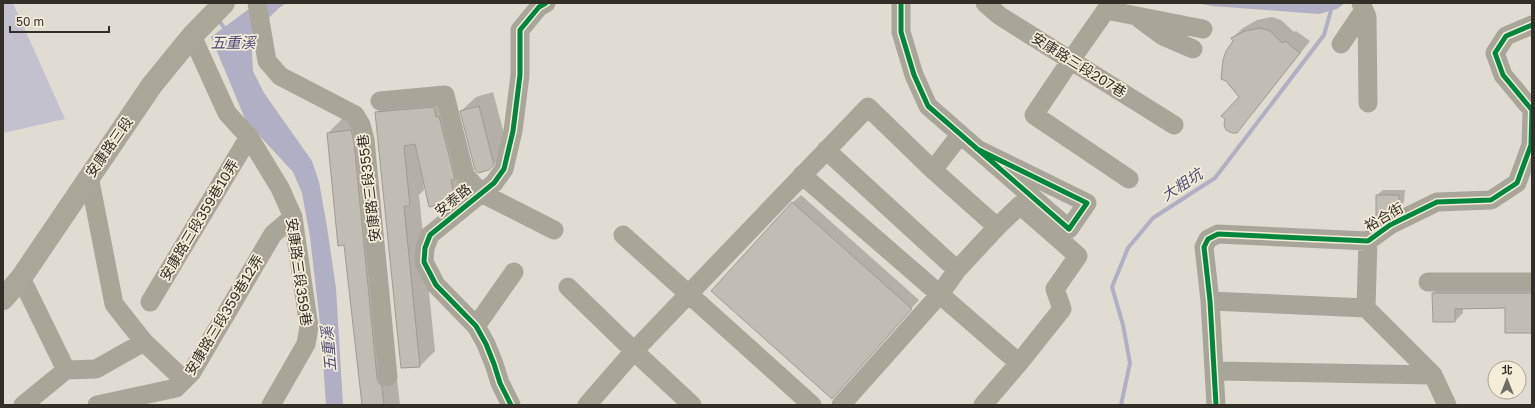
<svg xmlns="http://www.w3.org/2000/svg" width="1535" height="408" viewBox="0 0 1535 408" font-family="'Golos Text','Noto Sans TC',sans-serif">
<rect width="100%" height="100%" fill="#e1dcd1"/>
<path fill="#c4c1ce" d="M3,3H13L65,119L3,133Z"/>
<path fill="#b1afc3" d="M257,3H286L279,8L251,35L253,71L264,93L312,161L319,182L327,227L336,288L343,405H326L321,332L310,237L302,193L293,172L246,121L211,37Z
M1196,3H1345L1337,9L1319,14L1212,6Z"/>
<path fill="#0003" d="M1272,17L1281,20L1294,32L1296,31L1310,41L1247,120L1236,132L1240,97L1234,41L1232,38L1243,28L1257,20Z
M493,92L508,149L489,170L461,111L476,97Z
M448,93L470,185L455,199L423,182L424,190L419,195L435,351L420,366L402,367L376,113L390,98Z
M365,116L396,371L400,405H363L345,244L328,133L343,118Z
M1383,190H1405L1404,202L1399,207L1377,195Z
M801,195L919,300L840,389L792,203Z
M1442,285H1532V332L1506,307L1463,308V313L1455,321H1434L1433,293Z"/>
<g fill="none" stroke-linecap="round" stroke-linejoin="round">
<path stroke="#b1afc3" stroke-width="4" d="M218,19L227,32
M1121,405L1130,363L1123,325L1112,287L1128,248L1153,218L1215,178L1324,35L1333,3"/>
</g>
<path fill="#c1bdb4" stroke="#9e9b92" d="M1260,28L1270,31L1282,43L1285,41L1300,53L1237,133H1232L1226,130L1224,125L1225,119L1221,116L1239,97L1226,81L1221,79L1223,60L1226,51L1233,41L1231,38L1245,31Z
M479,106L494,165L489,170L478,173L475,170L460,111Z
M434,107L436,117L439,116L455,179L451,180L455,200L453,202L429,207L415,144L404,146L410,206H404L420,367L401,368L375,112Z
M351,130L354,142L377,378L379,383L382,386L384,405H362L344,245L338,246L327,133Z
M1376,195H1399V208L1381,218H1376Z
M792,202L912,309L832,399L711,291Z
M1432,293H1532V333H1505V308L1455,309V322H1433Z"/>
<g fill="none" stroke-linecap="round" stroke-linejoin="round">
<path stroke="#a9a599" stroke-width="19" d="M257,3L267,61L280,76L355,115L361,125L365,140L388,377
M901,3V32L914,75L928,106L1069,229L1087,203L977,149
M985,3L1000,16L1174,125
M1361,3L1367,17L1368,103
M1140,19L1163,36L1193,49
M192,36L227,113L249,137L280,188L293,217L309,327L306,344L271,405
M1341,44L1364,10
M380,101L445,95L465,175L481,193L554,230
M826,150L957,270
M933,170L960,135
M802,175L1019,363
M89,176L114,304L144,342L184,380
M1129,179L1034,115L1071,60L1106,10L1203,29
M623,235L812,405
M1368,241L1366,308L1433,375L1447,405
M21,278L66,370
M1428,282H1532
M568,287L634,351L587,405
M1210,301L1366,308
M150,302L249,137
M476,326L514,272
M1215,371L1433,375
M23,405L66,370L96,369L144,342
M97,405L176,388L192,372L273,234L293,217
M511,405L500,383L494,364L486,344L476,326L436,285L424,262L425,248L430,235L494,183L504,169L513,131L520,75V30L539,7L546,3
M692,405L634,351L868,107L933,170L997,227
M841,405L940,294L957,270L997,227L1020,205L1078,256L1055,289L1062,309L1019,363L983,405
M1216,405L1210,301L1204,247L1208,239L1218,234L1368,241L1390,225L1437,202L1491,200L1517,183L1531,145L1532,110L1503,75L1495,53L1506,36L1532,25"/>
<path stroke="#aaa69a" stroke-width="22" d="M3,299L21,278L152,85L192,36L224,3"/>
<g stroke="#f4edd8" stroke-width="8">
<path id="cycleway" d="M901,3V32L914,75L928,106L1069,229L1087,203L977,149
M511,405L500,383L494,364L486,344L476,326L436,285L424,262L425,248L430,235L494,183L504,169L513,131L520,75V30L539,7L546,3
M1216,405L1210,301L1204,247L1208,239L1218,234L1368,241L1390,225L1437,202L1491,200L1517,183L1531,145L1532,110L1503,75L1495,53L1506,36L1532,25"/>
</g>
<use href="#cycleway" stroke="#00873e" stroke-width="5"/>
</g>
<g text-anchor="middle" stroke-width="3.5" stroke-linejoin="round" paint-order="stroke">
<g font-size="14" fill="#312f27" stroke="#f4edd8">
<text transform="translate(1079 65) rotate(32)" y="5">安康路三段207巷</text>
<text transform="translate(109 147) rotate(-55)" y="5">安康路三段</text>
<text transform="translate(369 188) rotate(-97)" y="5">安康路三段355巷</text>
<text transform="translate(453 200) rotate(-39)" y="5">安泰路</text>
<text transform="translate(1384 217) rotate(-30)" y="5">裕合街</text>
<text transform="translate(199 220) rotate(-59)" y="5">安康路三段359巷10弄</text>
<text transform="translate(299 272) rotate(82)" y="5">安康路三段359巷</text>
<text transform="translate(224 315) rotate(-59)" y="5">安康路三段359巷12弄</text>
</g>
<g font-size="15" font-style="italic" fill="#4d4979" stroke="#f4edd8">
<text x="233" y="48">五重溪</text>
<text transform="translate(1182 185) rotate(-33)" y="5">大粗坑</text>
<text transform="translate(329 349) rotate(-95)" y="5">五重溪</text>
</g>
</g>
<rect width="1535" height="408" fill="none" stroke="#312f27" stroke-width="8"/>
<g transform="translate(1507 380)"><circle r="19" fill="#f4edd8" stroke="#a6a191"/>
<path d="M0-3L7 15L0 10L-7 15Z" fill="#6f6c62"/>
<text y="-6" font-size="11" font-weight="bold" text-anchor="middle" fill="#312f27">北</text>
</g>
<path d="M10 26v6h99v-6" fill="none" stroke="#312f27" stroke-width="2"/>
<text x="16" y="26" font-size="12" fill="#312f27" stroke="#f4edd8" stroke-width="3" paint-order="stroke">50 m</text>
</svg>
